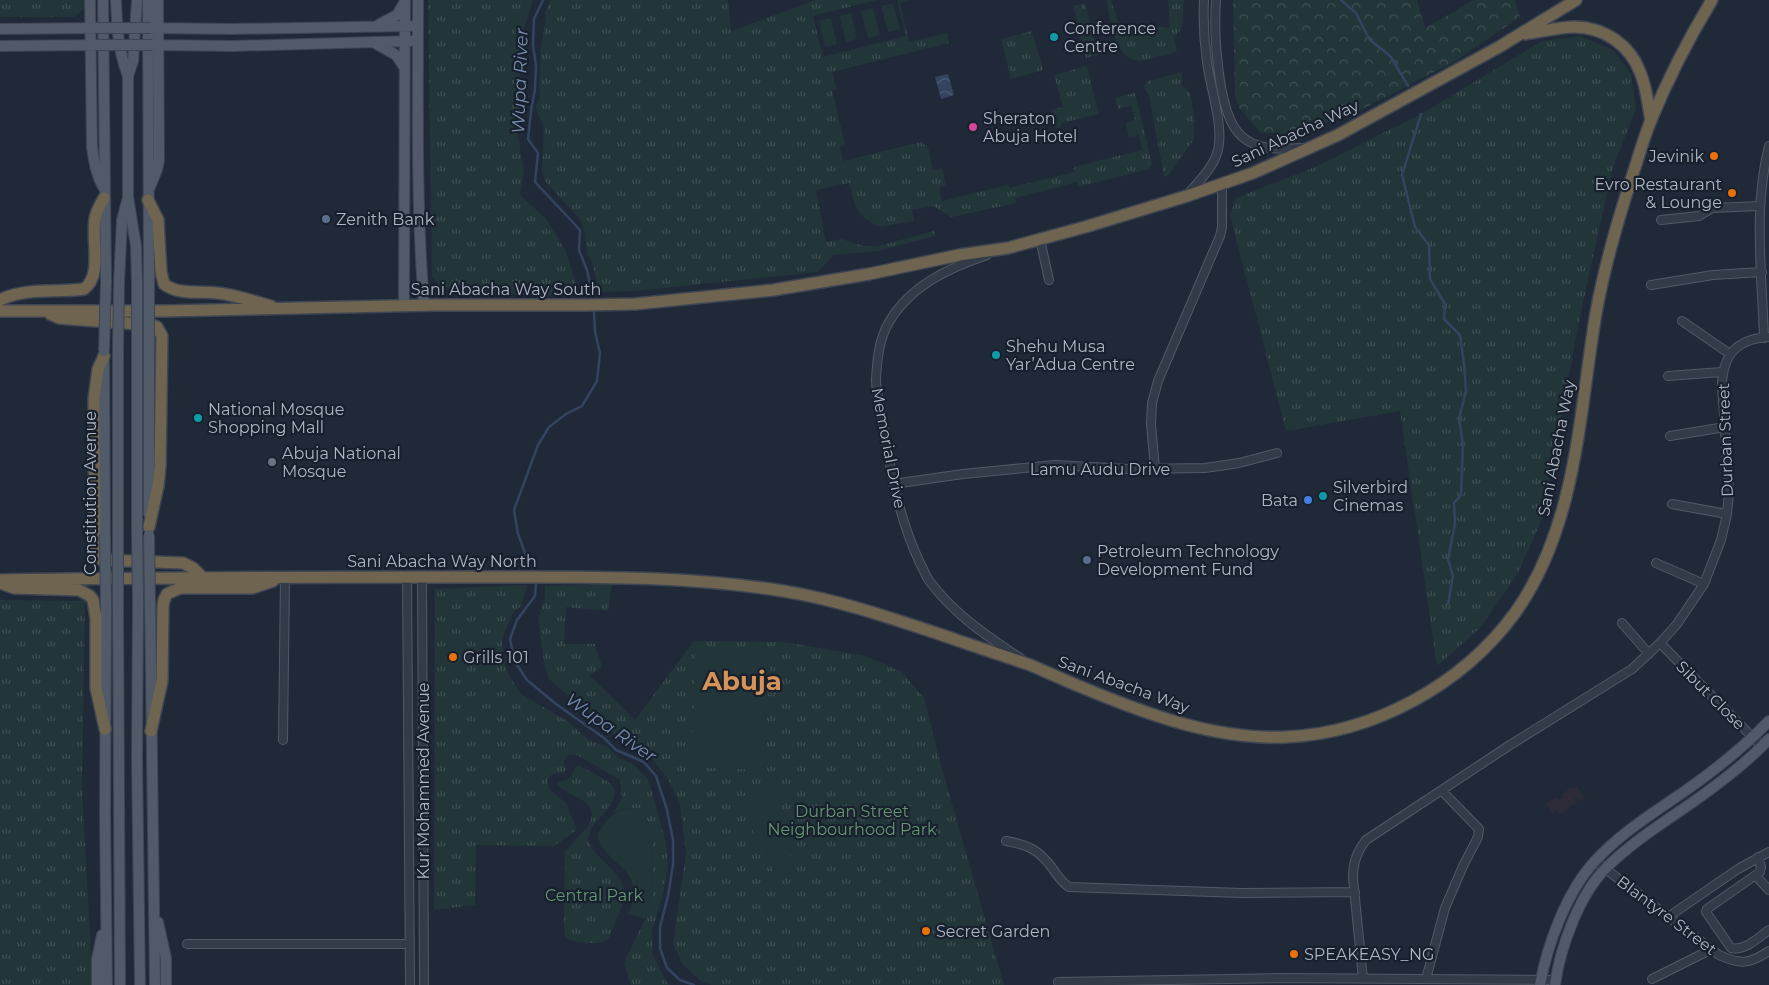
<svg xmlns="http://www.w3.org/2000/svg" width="1769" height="985" viewBox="0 0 1769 985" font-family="Montserrat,sans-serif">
<defs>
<pattern id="grass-tufts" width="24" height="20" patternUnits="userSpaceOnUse" patternTransform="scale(1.25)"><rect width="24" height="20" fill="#223539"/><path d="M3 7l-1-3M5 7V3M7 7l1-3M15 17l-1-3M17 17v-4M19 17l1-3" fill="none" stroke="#405054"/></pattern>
<pattern id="forest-crowns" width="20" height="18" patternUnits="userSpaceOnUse" patternTransform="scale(1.25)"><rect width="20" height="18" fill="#223539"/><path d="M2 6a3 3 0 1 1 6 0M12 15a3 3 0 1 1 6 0" fill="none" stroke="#405054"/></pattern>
<pattern id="water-waves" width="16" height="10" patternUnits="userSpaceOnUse" patternTransform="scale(1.25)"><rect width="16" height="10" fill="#334460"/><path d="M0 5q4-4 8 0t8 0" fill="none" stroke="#4e5d75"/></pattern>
</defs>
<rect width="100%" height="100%" fill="#202938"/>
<path fill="#2e2b39" d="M1577,786L1585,798L1580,801L1577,797L1574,799L1577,802L1560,814L1557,810L1552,813L1546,804L1556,797L1559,800L1564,797L1562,794L1572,787L1574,789Z"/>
<path fill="url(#grass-tufts)" d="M0,0H85V8L74,17H0Z
M428,0H533L519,43L520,102L517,131L524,171L520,195L546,219L566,251L579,294L534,296L441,287L432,276Z
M551,0H728L731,31L816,0H877L813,16L823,57L906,36L897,0H909L900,3L909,42L947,33L949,43L832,72L836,89L832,90L845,145L840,147L843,161L921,142L928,147L933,170L942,168L946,185L939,187L942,201L1008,185L1009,188L1075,172L1074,167L1142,150L1139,135L1129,137L1126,123L1135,121L1131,106L1118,109L1115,98L1135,93L1152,164L1149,169L1079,187L1077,182L1015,198L1016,203L952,217L933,206L912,210L914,221L879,227C856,214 855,208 849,183L816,190L826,242L841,239L864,246H878L934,231L935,236L878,251L833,255L818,272L633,291L599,292L592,261L587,255L585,232L579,218L546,182L542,172L544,128L536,109L540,94L539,85L541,48L546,18L545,12Z
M1106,0H1111L1121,32L1144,24L1170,28L1168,0H1184L1182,28L1174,38L1177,52L1141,61C1114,62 1111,20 1106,0Z
M1085,3L1098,55L1086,58L1073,6Z
M1032,31L1043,70L1011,79L1001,39Z
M1580,36L1613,50L1631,73L1636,109L1612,170L1582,307L1541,521L1518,573L1481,627L1437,666L1400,411L1286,431L1230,215L1236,198L1315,167L1421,114L1542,41Z
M1087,66L1099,114L1061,123V127L1057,129L1052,110L1063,107L1054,75Z
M1182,72V85L1190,93L1194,115V139L1169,175L1164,177L1149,95L1144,87L1148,81Z
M612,584L608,611L566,607L564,644H595L602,667L590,676L635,720L694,641L784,642L866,656L902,672L924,698L941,766L1004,985H712L702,982L682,963L673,944L686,854L680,804L668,779L652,759L625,744L549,679L544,663L538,618L545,599V586Z
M527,585L521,606L513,613L502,639L503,659L510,677L521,694L567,721L590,741L608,747L619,758L633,764L649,781L666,843L668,867L662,899L652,931L653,955L667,983L670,985H631L624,963L645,919L652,895L653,833L647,820L644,808L622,809L613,813L622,798L620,780L575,754L568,755L563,763L566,769L564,773L552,774L547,780L550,790L566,803L576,827L575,831L554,846L476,845L475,905L434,910L435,589Z
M0,600L85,601L82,791L93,985H0Z
M578,765C587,770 605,778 612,785C623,799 598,817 592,828C590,831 589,836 588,839C594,861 630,874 624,900C622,908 617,917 614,925C612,930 611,935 608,939C600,946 579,942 570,940L565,936L564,923L565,853C570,841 607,819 585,802C576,795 565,793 558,785V783L570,778L574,769Z"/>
<path fill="url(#forest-crowns)" d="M1233,0H1417L1425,28L1474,0H1515L1520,17L1457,60L1359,111L1295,134L1261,133L1239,108L1235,95Z"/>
<path fill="#223539" d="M893,3L900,29L888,32L881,6Z
M873,8L880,35L868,38L861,11Z
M851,13L857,39L846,42L839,16Z
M831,18L837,44L825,47L819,21Z
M696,649L770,652L764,770L691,767Z
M777,787L789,833L756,842L744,796Z
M644,808L647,820L653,833L652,895L645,919L628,914C630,908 634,900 634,894C635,866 601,860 597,834C615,810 614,809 644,808Z
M785,837L794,872L774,877L765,843Z"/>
<path fill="url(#water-waves)" d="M948,74L954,95L941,99L935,77Z"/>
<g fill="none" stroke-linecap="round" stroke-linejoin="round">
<path stroke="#334460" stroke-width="2.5" d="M543,0L534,19L533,46L536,65L535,89L531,111L528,139L538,153L535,182L580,230L579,250L587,270L592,293
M1341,0L1356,13L1369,39L1391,57L1408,86
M1421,114L1402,175L1415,227L1429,245L1430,279L1445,304L1444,319L1460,335L1464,364L1466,392L1459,418L1463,445L1461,495L1454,503L1455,524L1448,559L1453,576L1448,604
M530,566L518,534L514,510L538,445L549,427L566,414L582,406L597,381L600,353L595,332L594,312
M536,584L535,596L517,620L510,639L515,662L527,680L556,704L604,738L616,750L644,762L656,776L667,810L673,840V865L668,896L660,927V948L667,968L680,980L694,985"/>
<g stroke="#515966" stroke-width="10">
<path id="minor" d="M1216,0C1214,27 1216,54 1220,81C1229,135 1243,153 1301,148
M1188,194C1199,181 1214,167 1218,150C1224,127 1210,86 1207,62C1204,41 1203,21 1204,0
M1661,220L1699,216L1712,208L1760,206
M1040,239L1049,280
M987,255C949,268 911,285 889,322C879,339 877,360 876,380C876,394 881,411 883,425C891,473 899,519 920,563C924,570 926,578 931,583C954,614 988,637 1020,658
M1651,285L1713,275L1762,272
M1682,321L1730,354
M1764,338C1762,274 1753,208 1769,146
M1668,376L1722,372
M1670,436L1725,427
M1155,469L1151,424L1152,403L1158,381L1220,236L1222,227V184
M893,484L963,474L1055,465L1128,469L1205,468L1239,463L1277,453
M1672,504L1727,514
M1656,563L1704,584
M407,576L410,985
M422,576L424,985
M1622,623L1649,654
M1660,643L1762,747
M283,740L285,577
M1006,841C1029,845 1039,850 1053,869C1058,876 1061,882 1069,887L1241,893L1355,892
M1758,857L1761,867L1760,872L1707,909L1706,912L1731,948C1745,951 1758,938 1769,930
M1595,861L1719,955C1741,965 1749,964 1769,951
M1756,876L1769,890
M1668,917L1738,869L1769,852
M187,944H410
M1363,979L1353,878C1353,862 1357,852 1366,840L1510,745L1632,669L1660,643L1677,624L1704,584L1721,540L1727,514L1729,492L1722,385C1723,354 1737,339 1769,337
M1426,979L1445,908L1463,866L1478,837L1479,829L1442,791
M1652,979L1710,950
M1058,982L1280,978L1556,980"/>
</g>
<g stroke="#3d4452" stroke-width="12">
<path id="major" d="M90,0L92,147C94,162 96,174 103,187
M103,0L106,281
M116,0C117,26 118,51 128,76
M137,0L133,61L128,76V197L136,246L137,284
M148,0L149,285
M418,0C418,102 416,204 424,306
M378,25L397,15L404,3
M151,28L232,29L410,26
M0,29L96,28
M373,42L396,55L404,67
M152,45L233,46L411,41
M0,46L96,45
M150,187L157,170L159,160L158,0
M119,283L122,220L127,201
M404,306L405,0
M137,351V533
M104,357L105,534
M149,514V352
M118,534V350
M150,602L155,985
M138,604L137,760L140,985
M118,606L120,985
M106,608L105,817L107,985
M158,922L166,958V985
M97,985V959L102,935
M1540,985C1547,945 1567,891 1595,861C1621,833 1653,813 1685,791C1715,770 1743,748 1769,721
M1555,985C1560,948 1579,895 1606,868C1632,842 1663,823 1693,802C1720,783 1747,763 1769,739"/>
</g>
<g stroke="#3e4653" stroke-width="14">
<path id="highway" d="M1525,34C1541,32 1558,27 1574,27C1604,27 1630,45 1640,72C1647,88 1648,105 1651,121
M148,200L158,220L161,272L164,284C177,295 201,291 217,293C236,295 253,301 271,306
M0,300C26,287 56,293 84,289C103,275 91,241 95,219C96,211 100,205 104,198
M0,311H164L436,305H585L635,304L773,290L869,274L959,255L1008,248L1085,227L1187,196L1253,173L1338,135L1499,47L1576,0
M50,314L59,318L69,319L152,325L157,327L162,336L160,467L158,486L149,527
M104,356L98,369L94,399L95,554L102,560L183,563L193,568L203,578
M0,580C160,577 321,577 481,577C582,577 683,575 783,591C839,600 891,618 945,636C973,646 1002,655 1030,665C1047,672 1064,680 1081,687C1146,714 1215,740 1286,737C1375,733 1463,684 1515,613C1577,526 1579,414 1596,313C1604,269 1616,226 1630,183C1637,162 1643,140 1651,120C1668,79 1689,38 1712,0
M0,583L14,588L79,590L90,596L93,600L96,618V688L105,729
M151,731L162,681L163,606L164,600L167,594L180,588H252L273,581"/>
</g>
<use href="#minor" stroke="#333b48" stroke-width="8"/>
<use href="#major" stroke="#515a69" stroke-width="10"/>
<use href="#highway" stroke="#6f6450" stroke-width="11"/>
<g stroke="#3d4452" stroke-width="12" stroke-linecap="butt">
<path id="major-bridge" d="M97,28H151
M97,45H152
M149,285V352
M118,350L119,283
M104,351L106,281
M137,351V284
M137,533L138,604
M105,534L106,608
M118,534V606
M149,535L150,602"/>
</g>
<use href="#major-bridge" stroke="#515a69" stroke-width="10"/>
</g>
<g fill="#0f9aa8" stroke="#19202d" stroke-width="2">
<circle cx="1054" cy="37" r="5"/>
<circle cx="996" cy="355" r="5"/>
<circle cx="198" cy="418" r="5"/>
<circle cx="1323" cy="496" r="5"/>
</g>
<circle fill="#d1479c" stroke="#19202d" stroke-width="2" cx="973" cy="127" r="5"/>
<g fill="#e8710a" stroke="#19202d" stroke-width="2">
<circle cx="1714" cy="156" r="5"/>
<circle cx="1732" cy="193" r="5"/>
<circle cx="453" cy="657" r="5"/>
<circle cx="926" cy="931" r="5"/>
<circle cx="1294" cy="954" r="5"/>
</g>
<g fill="#5c6f8a" stroke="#19202d" stroke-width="2">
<circle cx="326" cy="219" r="5"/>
<circle cx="1087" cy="560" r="5"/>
</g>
<circle fill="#6b7280" stroke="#19202d" stroke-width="2" cx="272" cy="462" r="5"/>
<circle fill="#3f7fe0" stroke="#19202d" stroke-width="2" cx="1308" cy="500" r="5"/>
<g text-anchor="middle" stroke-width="4.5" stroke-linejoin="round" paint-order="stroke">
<g font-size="16" fill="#aeb6c5" stroke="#19202d" text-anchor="start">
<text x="1064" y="34">Conference<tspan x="1064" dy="18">Centre</tspan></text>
<text x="983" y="124">Sheraton<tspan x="983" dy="18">Abuja Hotel</tspan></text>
<text x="1704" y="162" text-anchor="end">Jevinik</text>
<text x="1722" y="190" text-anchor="end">Evro Restaurant<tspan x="1722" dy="18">&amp; Lounge</tspan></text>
<text x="336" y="225">Zenith Bank</text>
<text x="1006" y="352">Shehu Musa<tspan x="1006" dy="18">Yar’Adua Centre</tspan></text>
<text x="208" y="415">National Mosque<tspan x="208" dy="18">Shopping Mall</tspan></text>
<text x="282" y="459">Abuja National<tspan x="282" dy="18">Mosque</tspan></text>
<text x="1333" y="493">Silverbird<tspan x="1333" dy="18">Cinemas</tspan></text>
<text x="1298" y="506" text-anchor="end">Bata</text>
<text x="1097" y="557">Petroleum Technology<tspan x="1097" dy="18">Development Fund</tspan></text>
<text x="463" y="663">Grills 101</text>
<text x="936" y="937">Secret Garden</text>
<text x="1304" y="960">SPEAKEASY_NG</text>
</g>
<g font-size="16" fill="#aeb6c5" stroke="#19202d">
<text transform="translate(1295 133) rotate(-25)" y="6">Sani Abacha Way</text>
<text x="506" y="295">Sani Abacha Way South</text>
<text transform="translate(1725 440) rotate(-92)" y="6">Durban Street</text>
<text transform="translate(889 448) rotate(79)" y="6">Memorial Drive</text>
<text transform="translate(1556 448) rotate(-79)" y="6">Sani Abacha Way</text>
<text x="1100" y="475">Lamu Audu Drive</text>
<text transform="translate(90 493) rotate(-90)" y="6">Constitution Avenue</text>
<text x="442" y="567">Sani Abacha Way North</text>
<text transform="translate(1124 684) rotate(20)" y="6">Sani Abacha Way</text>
<text transform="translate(1711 695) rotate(45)" y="6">Sibut Close</text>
<text transform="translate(423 781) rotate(-90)" y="6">Kur Mohammed Avenue</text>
<text transform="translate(1667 915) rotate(37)" y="6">Blantyre Street</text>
</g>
<g font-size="16" fill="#659672" stroke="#19202d">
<text x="852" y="817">Durban Street<tspan x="852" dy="18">Neighbourhood Park</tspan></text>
<text x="594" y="901">Central Park</text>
</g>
<g font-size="18" font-style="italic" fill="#758cae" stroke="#19202d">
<text transform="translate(520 81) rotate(-88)" y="6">Wupa River</text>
<text transform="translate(611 728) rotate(35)" y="6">Wupa River</text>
</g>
<g font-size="26" font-weight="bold" fill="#d59359" stroke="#19202d">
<text x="742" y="690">Abuja</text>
</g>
</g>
</svg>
